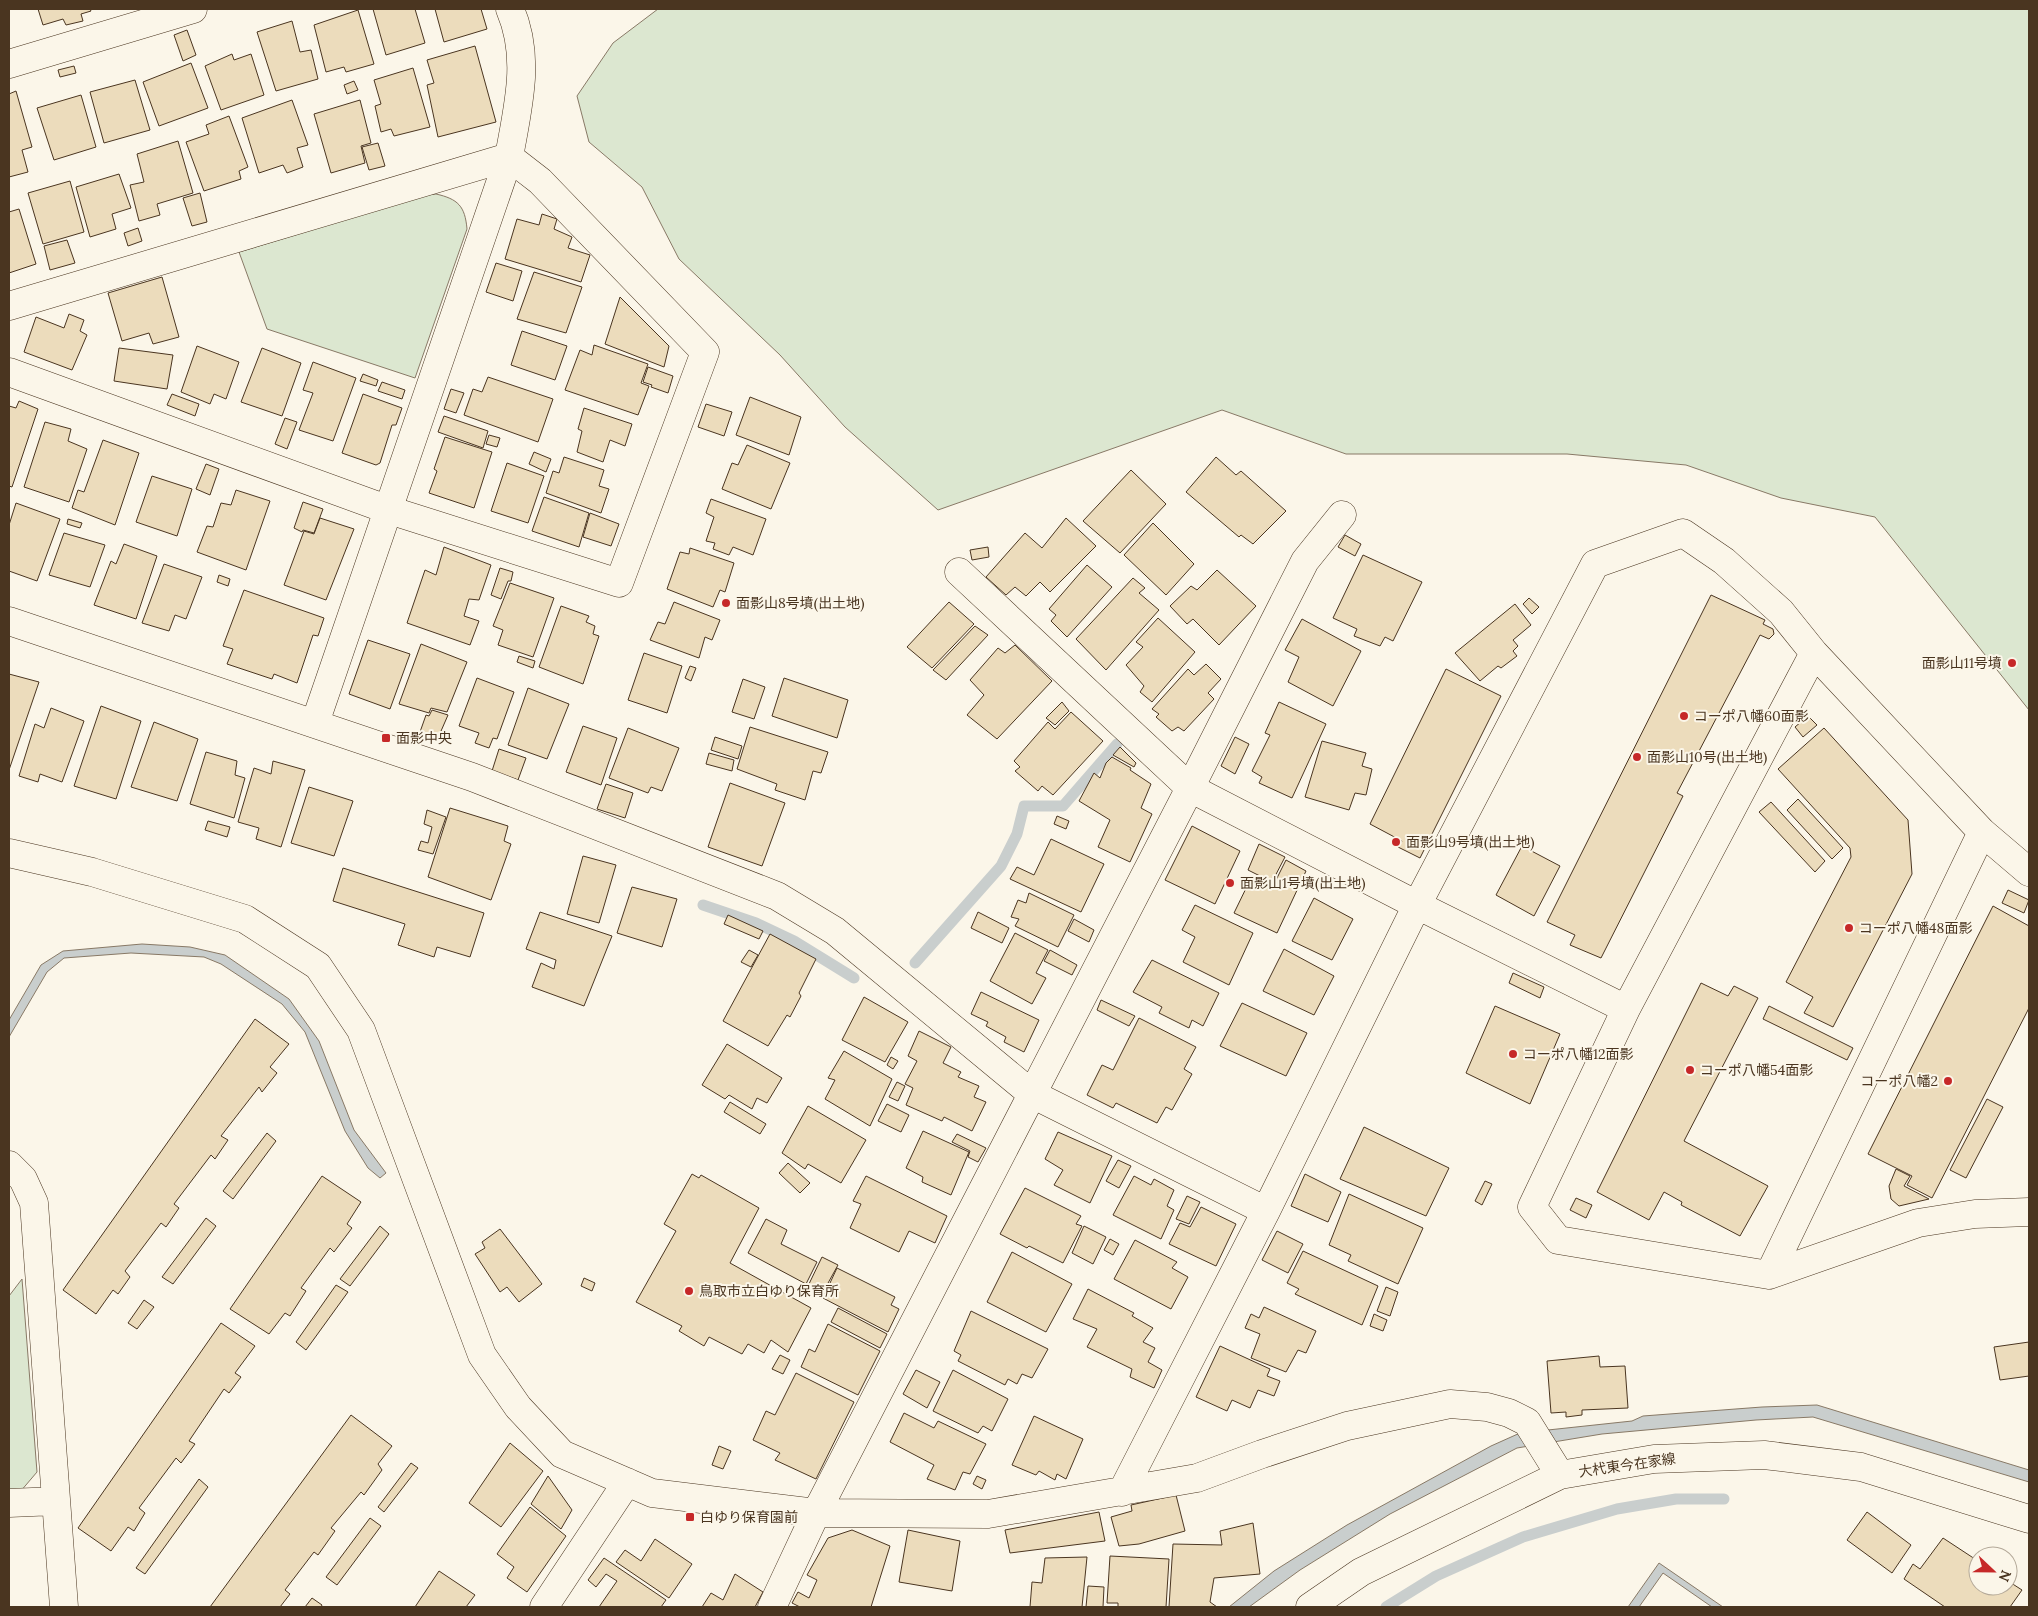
<svg xmlns="http://www.w3.org/2000/svg" width="2038" height="1616" viewBox="0 0 2038 1616" font-family="Lora,'Noto Sans JP',serif">
<rect width="100%" height="100%" fill="#fbf6e9"/>
<path fill="#dce7d0" stroke="#887966" d="M658,9H2029V710L1875,517L1781,498L1686,465L1567,454H1346L1222,410L938,510L845,427L780,355L679,259L642,187L589,142L577,96L613,43Z
M436,194C458,199 465,206 467,229L415,378L267,329L239,252L425,195Z
M22,1279L37,1472L20,1492L9,1491V1296Z"/>
<path fill="#c9cecd" stroke="#887966" d="M142,944L190,947L225,955L289,999L319,1041L354,1130L386,1173L380,1178L368,1168L345,1131L305,1032L282,1004L221,964L204,957L131,953L64,958L47,972L9,1037V1020L41,965L63,951Z
M1817,1405L2029,1470V1482L1813,1417L1756,1420L1602,1434L1517,1448L1390,1514L1300,1570L1249,1607H1229L1274,1571L1347,1525L1491,1446L1520,1433L1632,1421L1643,1416L1762,1407Z
M1659,1563L1723,1607H1712L1663,1573L1639,1607H1628Z"/>
<g fill="none" stroke-linecap="round" stroke-linejoin="round">
<path stroke="#c9cecd" stroke-width="11" d="M703,905L756,923L794,941L854,978
M915,963L1001,866L1017,834L1024,806H1063L1117,744
M1386,1607L1436,1576L1523,1537L1617,1509L1676,1499H1724"/>
</g>
<path fill="#ecdcbc" stroke="#4a3520" d="M38,9H90L91,11L81,14L83,21L66,25L63,19L43,25Z
M373,9H415L425,43L386,55Z
M435,9H481L487,29L444,42Z
M358,10L374,64L346,72L344,67L326,72L314,25Z
M292,21L300,52L311,50L318,79L276,91L257,32Z
M187,30L196,55L183,61L174,35Z
M475,46L496,122L438,137L427,85L434,83L427,60Z
M232,54L234,60L251,54L264,95L221,110L205,66Z
M191,63L208,108L159,126L143,82Z
M74,66L76,73L60,77L58,70Z
M413,68L430,127L394,136L391,129L381,132L375,106L381,104L374,80Z
M135,80L150,130L104,143L90,92Z
M354,81L358,90L347,94L344,85Z
M16,91L32,147L22,150L28,172L9,177V94Z
M81,95L96,147L54,160L37,108Z
M292,100L308,145L297,148L303,167L287,173L283,165L259,173L242,118Z
M360,100L371,143L361,146L365,163L331,173L314,114Z
M229,116L248,167L239,171L241,179L204,191L186,142L209,134L206,125Z
M178,141L193,193L157,204L160,215L139,221L130,185L144,182L137,154Z
M378,143L385,166L369,170L362,147Z
M119,174L131,208L112,214L116,229L90,237L76,187Z
M70,181L84,232L43,244L28,193Z
M200,193L207,222L192,226L183,198Z
M19,209L36,264L9,273V212Z
M542,214L557,219L554,229L572,237L568,248L590,255L581,282L505,259L517,219L539,225Z
M138,228L142,241L128,246L124,233Z
M67,240L75,263L50,270L44,246Z
M496,263L522,271L513,301L486,292Z
M534,272L582,287L566,333L517,319Z
M162,277L179,337L153,344L149,333L122,341L108,293Z
M620,297L669,346L664,367L605,344Z
M69,314L84,320L80,331L87,335L72,370L24,352L36,317L64,328Z
M522,331L567,346L555,380L511,365Z
M594,345L648,364L641,383L649,386L638,415L565,390L580,350L592,355Z
M197,346L239,362L226,399L214,394L210,404L181,392Z
M119,348L173,355L167,389L114,381Z
M262,348L301,363L282,416L241,402Z
M313,362L356,378L333,441L299,430L313,393L303,390Z
M648,367L673,376L668,393L651,387L652,385L643,382Z
M363,374L378,380L376,386L360,381Z
M488,377L553,399L538,442L464,415L473,389L482,392Z
M382,382L405,390L402,399L378,391Z
M451,389L464,393L456,413L444,409Z
M172,394L199,404L195,416L167,405Z
M363,394L402,408L396,425H392L380,463L376,465L342,453Z
M750,397L801,417L789,455L736,435Z
M19,401L38,409L12,487L9,486V406L16,408Z
M706,404L732,412L724,436L698,427Z
M584,408L632,424L625,446L610,440L603,462L577,452L582,431L578,429Z
M444,416L488,431L483,448L438,432Z
M285,418L297,422L287,449L275,444Z
M45,422L71,429L68,441L87,449L69,502L24,487Z
M489,435L500,438L497,447L486,444Z
M445,437L492,452L474,508L429,493L437,471L434,469Z
M103,440L139,453L115,525L72,508L78,490L84,492Z
M747,445L790,463L771,509L722,489L732,463L738,465Z
M534,452L551,459L546,472L529,464Z
M564,457L604,470L599,486L609,489L601,513L546,493L553,471L559,473Z
M1216,457L1236,475L1241,471L1286,511L1253,544L1241,535L1239,537L1186,492Z
M507,463L544,476L528,523L491,511Z
M206,464L219,469L210,495L196,489Z
M1131,470L1166,504L1120,553L1083,521Z
M152,476L192,489L177,536L136,522Z
M236,490L270,501L246,570L197,552L207,526L213,527L221,503L231,505Z
M544,497L589,513L579,547L532,531Z
M711,499L766,519L753,555L733,547L729,555L713,549L715,543L706,541L714,517L706,513Z
M303,502L323,509L314,533L303,530L302,532L294,528Z
M16,503L60,519L37,581L9,571V525Z
M590,513L619,524L611,546L583,537Z
M320,518L354,529L326,600L284,585L304,531L314,534Z
M1066,518L1096,546L1050,592L1040,582L1026,596L1015,587L1006,595L986,577L1025,533L1042,548Z
M68,519L82,523L80,528L67,524Z
M1153,523L1194,564L1166,595L1124,555Z
M64,533L105,545L90,587L49,575Z
M1345,535L1361,544L1355,556L1338,547Z
M124,544L157,556L136,619L94,605L111,561L116,564Z
M444,547L491,565L479,600L469,599L464,616L479,621L470,645L407,623L425,570L436,575Z
M988,547L989,557L972,560L970,550Z
M690,548L734,563L725,592L720,590L713,607L667,589L680,552L689,554Z
M1363,555L1422,582L1393,641L1385,637L1380,646L1354,636L1357,629L1333,618Z
M164,564L202,577L186,619L175,615L169,631L142,623Z
M1087,565L1112,587L1067,637L1051,621L1056,615L1049,609Z
M500,568L513,572L511,581H508L501,599L491,595Z
M1217,570L1256,606L1219,645L1193,619L1187,624L1170,606L1191,586L1197,590Z
M219,575L230,579L228,586L217,582Z
M1133,578L1145,588L1139,593L1159,610L1106,670L1076,639Z
M510,583L554,598L533,657L498,645L503,630L493,626Z
M244,590L324,618L318,636L313,635L297,683L274,674L272,679L227,664L233,649L223,646Z
M1711,595L1765,620L1763,624L1773,629L1774,634L1769,639L1760,635L1677,793L1683,796L1601,958L1570,945L1575,935L1547,922Z
M1529,598L1539,607L1532,614L1523,604Z
M674,602L720,620L712,640L705,637L699,658L650,640L658,622L665,624Z
M949,602L974,624L932,668L907,647Z
M1515,604L1531,625L1513,640L1518,646L1513,651L1517,656L1501,668L1498,666L1480,681L1455,653Z
M561,606L589,616L586,622L595,626L593,634L599,636L583,684L539,667Z
M1158,618L1195,652L1152,702L1140,692L1144,686L1126,665L1143,647L1136,642Z
M1302,619L1361,651L1333,706L1288,682L1299,657L1285,650Z
M975,626L988,635L946,680L933,670Z
M368,640L410,654L390,709L349,694Z
M421,644L467,662L447,712L431,708L429,713L399,704Z
M1015,645L1052,681L997,739L967,715L984,695L970,680L998,648L1005,653Z
M644,653L682,666L667,713L628,700Z
M519,656L535,661L533,668L517,662Z
M1206,664L1221,679L1208,693L1214,699L1184,731L1178,727L1172,731L1156,717L1159,714L1152,709L1188,669L1194,675Z
M690,666L696,668L691,681L685,678Z
M1446,669L1501,696L1420,858L1398,847L1402,841L1370,824Z
M9,674L39,682L9,770Z
M477,678L514,692L497,739L493,738L489,748L475,743L479,733L459,726Z
M784,678L848,700L837,738L772,716Z
M743,679L765,687L754,719L732,712Z
M528,688L569,704L547,759L508,745Z
M1062,702L1069,711L1055,725L1046,718Z
M1279,702L1326,724L1292,798L1259,783L1262,777L1252,771L1270,735L1265,733Z
M101,706L141,721L116,799L74,786Z
M51,708L84,721L62,782L40,774L38,782L19,776L35,724L44,728Z
M432,710L448,715L438,738L420,732L426,715L429,716Z
M1071,712L1103,741L1053,795L1042,786L1038,791L1015,771L1020,767L1014,761L1048,722L1055,729Z
M1808,716L1817,725L1803,737L1795,727Z
M154,722L198,739L177,801L131,787Z
M583,726L617,738L601,785L566,772Z
M750,727L828,752L821,773L813,771L805,800L775,790L777,784L737,769Z
M628,728L679,748L662,791L651,787L648,793L609,778Z
M1824,728L1908,820L1912,874L1833,1027L1804,1013L1813,997L1786,982L1851,857L1850,848L1778,769Z
M715,737L742,746L738,759L711,750Z
M1235,737L1249,744L1235,774L1221,766Z
M1322,741L1366,753L1362,766L1372,769L1366,795L1355,793L1349,810L1305,797Z
M1120,747L1136,763L1134,767L1113,755Z
M499,749L526,758L518,780L492,771Z
M206,752L237,761L235,775L245,778L234,818L190,804Z
M709,753L734,760L732,771L706,764Z
M1112,757L1131,768L1130,770L1151,784L1141,808L1152,814L1130,862L1098,847L1110,820L1079,801L1094,773L1100,778L1106,763Z
M273,761L305,770L281,847L256,839L259,828L238,822L254,768L271,774Z
M730,783L785,803L762,866L708,847Z
M606,784L633,793L625,818L597,809Z
M309,787L353,801L334,856L291,843Z
M1798,799L1843,848L1832,859L1787,810Z
M1771,802L1825,861L1815,872L1759,812Z
M450,808L508,826L504,841L511,844L491,900L428,877Z
M427,810L446,817L433,854L418,850L421,841L428,843L432,827L424,824Z
M1057,816L1069,821L1066,829L1054,824Z
M208,821L230,827L227,837L205,830Z
M1192,826L1240,851L1215,904L1165,880Z
M1051,839L1104,864L1081,912L1010,879L1017,867L1034,875Z
M1259,844L1285,857L1272,882L1248,870Z
M1522,846L1560,866L1534,916L1496,895Z
M583,856L616,865L599,923L567,914Z
M1286,860L1306,871L1277,933L1234,913L1252,876L1273,886Z
M343,868L484,913L470,957L437,947L434,957L398,945L405,924L333,901Z
M632,887L677,899L662,947L617,933Z
M2008,890L2029,900L2024,913L2002,903Z
M1029,893L1074,915L1058,947L1015,926L1019,919L1011,917L1018,900L1026,903Z
M1314,898L1353,919L1332,960L1292,941Z
M1195,905L1253,933L1229,985L1183,962L1195,937L1182,930Z
M1993,906L2029,926V1008L1932,1198L1907,1185L1912,1176L1868,1154Z
M540,912L612,936L584,1006L532,987L541,963L554,969L556,960L526,949Z
M978,912L1009,928L1002,943L971,928Z
M728,915L763,931L759,939L724,924Z
M1074,919L1094,930L1089,942L1068,931Z
M1015,933L1048,950L1036,973L1046,978L1032,1004L990,981Z
M770,934L816,959L799,993L801,996L790,1017L787,1015L768,1046L723,1021Z
M1284,949L1334,976L1314,1015L1263,991Z
M749,950L758,955L751,967L741,962Z
M1050,950L1077,965L1072,975L1044,961Z
M1152,960L1219,993L1203,1026L1192,1020L1189,1028L1159,1013L1162,1007L1133,992Z
M1513,973L1544,987L1540,998L1509,983Z
M1701,983L1728,996L1734,986L1758,998L1684,1141L1768,1186L1740,1236L1681,1205L1682,1202L1664,1192L1649,1220L1597,1192Z
M981,992L1039,1020L1024,1052L1004,1042L1006,1037L986,1026L988,1022L971,1014Z
M864,997L908,1022L885,1062L842,1040Z
M1101,1000L1135,1016L1129,1026L1097,1010Z
M1242,1003L1307,1033L1286,1076L1220,1046Z
M1495,1006L1560,1034L1530,1104L1466,1073Z
M1769,1006L1853,1048L1847,1060L1763,1019Z
M1139,1018L1196,1047L1184,1069L1192,1074L1172,1110L1166,1107L1157,1123L1116,1103L1113,1108L1087,1095L1102,1065L1113,1070Z
M255,1019L289,1044L270,1067L277,1073L262,1092L259,1087L221,1136L228,1140L215,1159L211,1155L174,1204L179,1208L166,1227L161,1223L125,1271L130,1277L118,1294L113,1290L96,1314L63,1290Z
M919,1031L951,1047L943,1063L961,1072L958,1077L979,1086L974,1097L986,1102L972,1131L944,1117L942,1121L906,1105L913,1088L905,1084L917,1061L908,1056Z
M727,1044L782,1078L767,1103L757,1098L752,1109L729,1095L725,1099L702,1085Z
M844,1051L892,1079L870,1126L825,1099L835,1080L828,1078Z
M891,1057L898,1061L893,1069L887,1065Z
M897,1082L905,1086L898,1101L889,1097Z
M1987,1099L2003,1107L1966,1178L1950,1170Z
M730,1102L766,1124L760,1134L724,1112Z
M887,1104L909,1115L901,1132L878,1121Z
M808,1106L866,1140L841,1183L808,1164L805,1169L782,1153Z
M1364,1127L1449,1168L1426,1216L1340,1179Z
M923,1131L969,1152L951,1195L922,1182L923,1177L906,1168Z
M1058,1132L1112,1156L1090,1203L1054,1185L1063,1170L1045,1159Z
M267,1133L276,1141L233,1199L223,1191Z
M957,1134L986,1148L978,1162L968,1157L970,1151L952,1142Z
M1118,1160L1131,1166L1119,1188L1106,1181Z
M788,1163L810,1183L800,1193L779,1173Z
M1896,1169L1910,1176L1904,1186L1929,1199L1899,1206L1891,1199L1889,1186Z
M692,1174L699,1178L701,1175L759,1208L730,1263L811,1308L788,1352L771,1340L764,1353L748,1344L742,1354L709,1337L704,1346L679,1331L682,1326L636,1302L676,1231L664,1224Z
M1305,1174L1341,1192L1328,1222L1291,1206Z
M322,1176L361,1202L347,1224L352,1228L334,1252L330,1248L301,1288L306,1291L290,1316L285,1313L269,1334L230,1309Z
M866,1176L947,1216L935,1243L909,1231L899,1252L850,1228L861,1204L853,1201Z
M1134,1176L1151,1185L1154,1179L1174,1190L1167,1206L1174,1210L1161,1239L1113,1215Z
M1485,1181L1492,1184L1482,1205L1475,1201Z
M1025,1188L1081,1216L1076,1224L1082,1226L1063,1263L1029,1246L1027,1248L1000,1234Z
M1349,1194L1423,1228L1398,1284L1348,1261L1351,1255L1329,1245Z
M1187,1196L1200,1202L1189,1224L1176,1219Z
M1576,1198L1592,1205L1586,1218L1570,1210Z
M1201,1207L1236,1224L1216,1266L1169,1244L1180,1223L1190,1227Z
M206,1218L216,1226L173,1284L162,1277Z
M766,1219L787,1230L781,1244L817,1262L806,1284L748,1253Z
M380,1226L389,1234L350,1286L340,1279Z
M1084,1226L1106,1237L1093,1264L1072,1253Z
M500,1229L542,1284L519,1302L507,1287L500,1292L475,1254L485,1248L482,1242Z
M1277,1231L1303,1244L1288,1273L1262,1260Z
M1110,1239L1119,1244L1113,1255L1104,1250Z
M1135,1240L1177,1262L1172,1268L1188,1277L1171,1309L1114,1279Z
M1303,1251L1378,1286L1362,1325L1295,1294L1299,1289L1287,1283Z
M1012,1252L1072,1284L1046,1332L987,1302Z
M822,1257L838,1265L822,1294L808,1286Z
M837,1268L895,1297L891,1305L899,1309L888,1332L823,1298Z
M584,1278L595,1283L592,1291L581,1286Z
M336,1285L348,1292L306,1350L296,1342Z
M1386,1287L1398,1292L1390,1316L1377,1311Z
M1088,1289L1134,1313L1132,1316L1153,1328L1143,1342L1155,1348L1148,1362L1162,1370L1154,1388L1130,1377L1132,1369L1087,1347L1097,1329L1073,1319Z
M144,1300L154,1307L137,1329L128,1323Z
M1264,1307L1316,1331L1306,1353L1298,1350L1286,1372L1251,1358L1260,1334L1245,1328L1251,1314L1259,1318Z
M838,1308L887,1334L880,1348L831,1322Z
M971,1311L1048,1349L1032,1378L1022,1374L1017,1384L1008,1379L1005,1385L958,1361L961,1355L954,1351Z
M1374,1314L1387,1320L1383,1331L1370,1326Z
M221,1323L255,1346L235,1373L241,1377L229,1393L224,1389L189,1441L195,1444L181,1463L176,1458L139,1508L145,1513L134,1531L128,1527L111,1551L78,1528Z
M828,1324L880,1351L858,1395L801,1367L809,1349L815,1352Z
M2029,1342V1376L2000,1380L1994,1347Z
M1220,1346L1270,1369L1267,1376L1280,1381L1274,1396L1258,1390L1250,1408L1232,1400L1227,1411L1196,1397Z
M780,1355L790,1360L783,1374L772,1369Z
M1599,1356L1600,1367L1625,1366L1628,1408L1582,1410V1415L1566,1417V1412L1551,1413L1547,1361Z
M916,1370L940,1382L927,1408L903,1394Z
M953,1370L1008,1399L992,1431L983,1426L978,1433L933,1411Z
M796,1373L854,1402L816,1479L775,1460L780,1453L753,1440L766,1411L775,1415Z
M904,1413L934,1428L938,1421L986,1444L970,1474L963,1472L955,1490L927,1479L934,1465L890,1442Z
M351,1415L392,1446L378,1464L382,1470L364,1495L361,1492L331,1528L335,1531L318,1555L314,1552L285,1590L290,1594L280,1607H210Z
M1034,1416L1083,1439L1066,1479L1057,1474L1055,1480L1039,1471L1036,1475L1012,1465Z
M510,1443L543,1471L501,1527L469,1503Z
M719,1446L731,1451L723,1469L712,1465Z
M411,1463L418,1468L384,1512L378,1507Z
M548,1476L572,1510L561,1529L531,1504Z
M977,1476L986,1480L982,1489L973,1484Z
M199,1479L208,1487L145,1574L136,1568Z
M1176,1495L1185,1531L1139,1544L1119,1546L1111,1517L1132,1511L1131,1505Z
M530,1507L566,1536L527,1592L507,1578L514,1567L497,1554Z
M1099,1512L1105,1541L1010,1553L1005,1530Z
M1867,1512L1911,1545L1892,1573L1847,1540Z
M370,1518L381,1526L337,1585L326,1577Z
M1253,1523L1260,1574L1214,1578L1210,1602L1217,1607H1169L1173,1544L1222,1545L1220,1531Z
M852,1530L890,1546L871,1607H800L792,1603L798,1592L809,1598L817,1580L807,1575L828,1538Z
M908,1530L960,1541L952,1591L899,1582Z
M1943,1538L1978,1561V1586H2008V1581L2022,1590L2010,1607H1945L1904,1579L1913,1564L1920,1569Z
M655,1539L692,1564L669,1598L616,1562L625,1550L641,1561Z
M1110,1556L1169,1559L1166,1607H1118V1603H1107Z
M1087,1557L1082,1607H1030L1032,1582L1042,1583L1045,1558Z
M604,1558L666,1600L661,1607H599L617,1581L606,1574L596,1587L588,1580Z
M439,1571L475,1595L466,1607H415Z
M735,1574L763,1592L755,1607H702L711,1593L723,1600Z
M1088,1586L1104,1587L1103,1607H1086Z
M312,1598L322,1605L321,1607H305Z"/>
<g fill="none" stroke-linecap="round" stroke-linejoin="round">
<g stroke="#4a3520" stroke-width="29">
<path id="minor" d="M9,64L193,9
M9,306L509,157
M9,372L389,510L619,583L705,352L540,181L509,157C518,106 531,58 510,9
M959,572L1190,788L1417,905L1266,1211L1122,1492
M9,621L472,777L777,896L835,931L1032,1094L1266,1211
M315,723L509,157
M9,853L92,872L245,919L318,966L361,1030L482,1355L518,1407L562,1454L652,1493L816,1513L988,1514L1197,1478L1262,1454L1347,1426L1450,1404L1487,1407L1509,1413L1527,1422L1560,1475
M2029,872L1982,832L1814,653L1626,1009L1532,1207L1558,1240L1769,1275L1918,1223L1975,1214L2029,1212
M1626,1009L1417,905L1595,564L1683,533L1724,561L1781,612L1814,653
M9,1165L23,1179L34,1203L64,1607
M1769,1275L1982,832
M9,1503L56,1501
M544,1607L627,1482
M772,1607L816,1513L1190,788L1305,561L1342,515
M1310,1607L1361,1572L1560,1475L1654,1459L1764,1455L1861,1467L2029,1519"/>
</g>
<use href="#minor" stroke="#fbf6e9" stroke-width="28"/>
</g>
<g fill="#c62828" stroke="#fbf6e9" stroke-width="2">
<circle cx="726" cy="603" r="5"/>
<circle cx="2012" cy="663" r="5"/>
<circle cx="1684" cy="716" r="5"/>
<rect x="381" y="733" width="10" height="10" rx="2.5"/>
<circle cx="1637" cy="757" r="5"/>
<circle cx="1396" cy="842" r="5"/>
<circle cx="1230" cy="883" r="5"/>
<circle cx="1849" cy="928" r="5"/>
<circle cx="1513" cy="1054" r="5"/>
<circle cx="1690" cy="1070" r="5"/>
<circle cx="1948" cy="1081" r="5"/>
<circle cx="689" cy="1291" r="5"/>
<rect x="685" y="1512" width="10" height="10" rx="2.5"/>
</g>
<g text-anchor="middle" stroke-width="4" stroke-linejoin="round" paint-order="stroke">
<g font-size="14" fill="#4a3520" stroke="#fbf6e9" text-anchor="start">
<text x="736" y="608">面影山8号墳(出土地)</text>
<text x="2002" y="668" text-anchor="end">面影山11号墳</text>
<text x="1694" y="721">コーポ八幡60面影</text>
<text x="396" y="743">面影中央</text>
<text x="1647" y="762">面影山10号(出土地)</text>
<text x="1406" y="847">面影山9号墳(出土地)</text>
<text x="1240" y="888">面影山1号墳(出土地)</text>
<text x="1859" y="933">コーポ八幡48面影</text>
<text x="1523" y="1059">コーポ八幡12面影</text>
<text x="1700" y="1075">コーポ八幡54面影</text>
<text x="1938" y="1086" text-anchor="end">コーポ八幡2</text>
<text x="699" y="1296">鳥取市立白ゆり保育所</text>
<text x="700" y="1522">白ゆり保育園前</text>
</g>
<g font-size="14" fill="#4a3520" stroke="#fbf6e9">
<text transform="translate(1627 1465) rotate(-8)" y="5">大杙東今在家線</text>
</g>
</g>
<rect width="2038" height="1616" fill="none" stroke="#4a3520" stroke-width="20"/>
<g transform="translate(1993 1571) rotate(112)"><circle r="24" fill="#fbf6e9" stroke="#b4a999"/>
<path d="M0-4L9 19L0 12L-9 19Z" fill="#c62828"/>
<text y="-8" font-size="14" font-weight="bold" text-anchor="middle" fill="#4a3520">N</text>
</g>
</svg>
